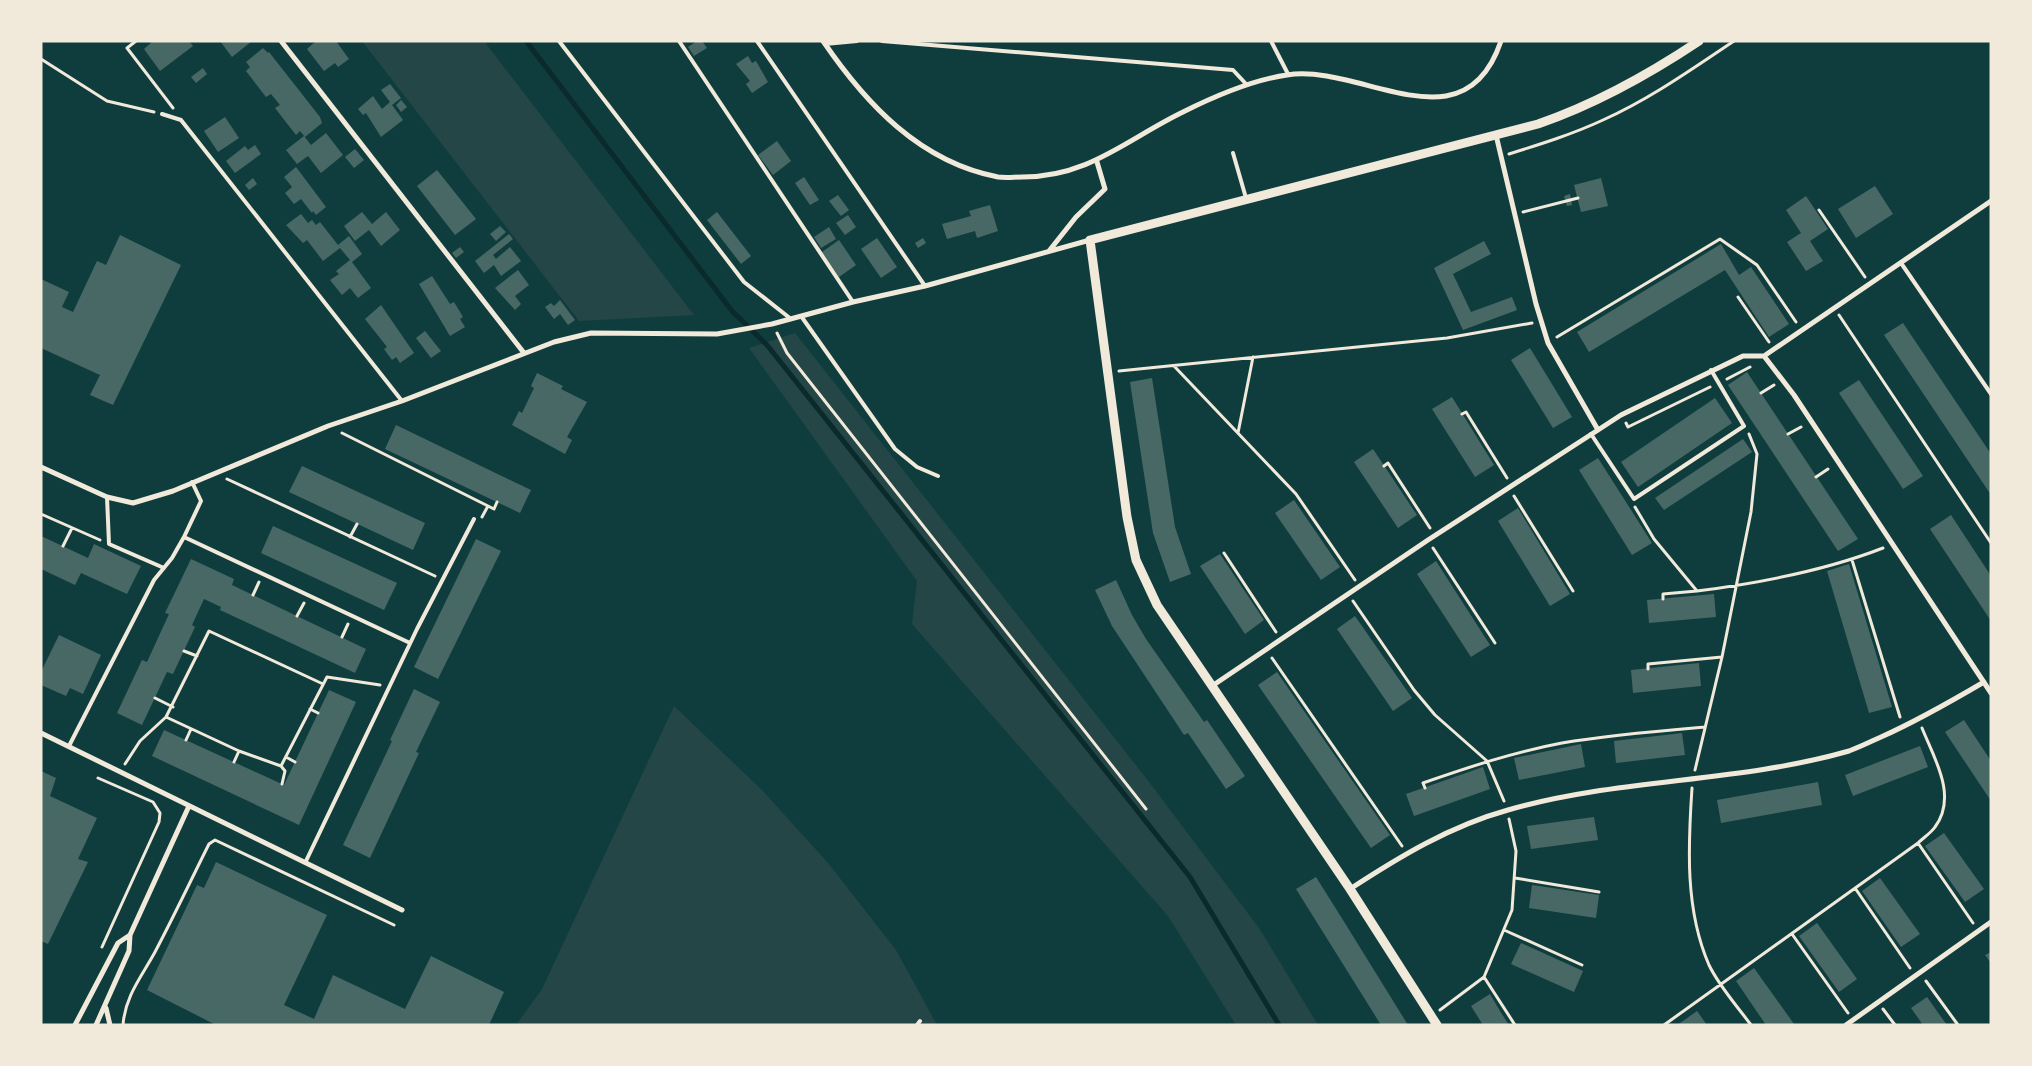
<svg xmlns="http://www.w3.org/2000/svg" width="2032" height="1066" viewBox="0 0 2032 1066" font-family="'Archivo Narrow',sans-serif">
<rect width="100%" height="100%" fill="#0f3d3e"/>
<path fill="#244646" d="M362,41H484L694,315L579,321Z
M795,333L1146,778L1259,928L1318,1025H1236L1168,916L912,624L917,581L749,348Z
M674,706L763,791L828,863L896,950L937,1025H516L542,989Z"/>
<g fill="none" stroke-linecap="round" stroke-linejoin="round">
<path stroke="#0a2a2b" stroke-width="5" d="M526,41L732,311L767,345L1190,877L1279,1025"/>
</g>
<path fill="#486865" d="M153,41H189L193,46L160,71L144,49Z
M220,41H252L232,57Z
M316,41H336L349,59L338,67L335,63L324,71L307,49Z
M697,41H702L707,48L694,56L688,47Z
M263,48L268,53L269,52L320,117L322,123L305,137L300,131L296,135L275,108L280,105L271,94L266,97L246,71L250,67L246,62Z
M748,56L752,63L756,61L768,82L752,93L746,84L750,81L736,64Z
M203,68L207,74L196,83L191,77Z
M390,84L401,98L392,105L403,120L381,137L366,113L363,115L358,109L373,96L382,109L390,102L381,90Z
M401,100L407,107L401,112L396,105Z
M225,117L239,138L218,152L204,131Z
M326,133L343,155L321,173L308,156L297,164L286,150L304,136L311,145Z
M777,141L791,161L773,175L758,155Z
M255,145L261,154L235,173L226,161L245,146L248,150Z
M355,149L364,160L354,168L345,157Z
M296,167L326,207L316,215L313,211L312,213L301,199L294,204L285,193L292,187L284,177Z
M437,170L476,219L455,235L417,186Z
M804,177L819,200L810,205L795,183Z
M253,178L257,184L249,190L245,185Z
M1601,178L1608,206L1581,212L1574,185Z
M1875,186L1893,214L1856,238L1838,209Z
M1570,194L1572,205L1567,206L1564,196Z
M838,195L849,210L841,216L829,201Z
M1806,196L1828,229L1810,241L1823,261L1806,271L1787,242L1801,233L1786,210Z
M990,205L998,231L977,238L975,231L947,239L942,224L971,216L969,211Z
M362,212L372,224L386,212L400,230L381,246L369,230L355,241L344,226Z
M717,212L751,256L741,264L707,220Z
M301,214L308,223L312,220L316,225L320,222L338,245L349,236L362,254L352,262L371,288L358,298L350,288L342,295L330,280L339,274L336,271L350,260L340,248L323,261L307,240L303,243L286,225Z
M848,215L856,227L845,235L836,223Z
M500,226L506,232L496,241L490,234Z
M829,227L836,239L821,248L814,237Z
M509,234L513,239L493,255L496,259L510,247L521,261L501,276L494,265L484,273L475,261Z
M120,235L181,265L113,405L90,395L100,375L41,348V279L69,292L62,307L73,312L97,261L106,265Z
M877,238L897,267L881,278L861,249Z
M923,238L926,243L918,248L915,243Z
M839,240L856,265L839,277L822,252Z
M1484,241L1491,254L1453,274L1471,312L1512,297L1517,310L1463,330L1434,268Z
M1721,244L1739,275L1751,267L1789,324L1769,337L1725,270L1589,352L1577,332Z
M460,247L464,252L456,258L452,253Z
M518,270L529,285L515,296L521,304L515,310L495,288Z
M432,276L450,304L454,302L463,317L460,319L465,327L450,336L419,284Z
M560,300L575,320L568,325L560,314L554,319L545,307L551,303L554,306Z
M381,305L414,353L400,363L396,357L392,360L384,349L387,347L365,319Z
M1903,323L1991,454V495L1884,335Z
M425,331L441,351L431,358L416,338Z
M1530,348L1572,417L1553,428L1511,360Z
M1747,372L1858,539L1838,551L1728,385Z
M537,373L563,386L561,389L587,402L567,437L572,440L565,454L512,425L519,411L522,413L534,388L531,386Z
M1152,378L1175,527L1191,574L1170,582L1153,533L1130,382Z
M1859,380L1923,476L1903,489L1839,393Z
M1452,397L1494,465L1475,477L1432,409Z
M1715,398L1732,423L1638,487L1621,462Z
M396,425L531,490L520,513L385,449Z
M1743,439L1752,452L1664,510L1655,498Z
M1373,449L1417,515L1398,528L1354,462Z
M1598,458L1652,543L1632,555L1579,470Z
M302,466L425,523L413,550L289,492Z
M1294,500L1340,567L1321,580L1275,513Z
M1518,508L1570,594L1550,606L1498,521Z
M1951,515L1991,576V621L1930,529Z
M273,526L397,583L384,610L261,553Z
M41,536L88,558L94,544L141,566L127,594L81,573L75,585L41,569Z
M476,539L501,551L438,679L414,667Z
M1220,554L1264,620L1245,634L1200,566Z
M191,559L234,579L232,585L366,649L355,673L220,610L221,607L204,599L192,625L195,627L173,674L167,672L142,725L117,713L142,660L147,662L169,614L165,613Z
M1436,561L1490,645L1471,657L1417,574Z
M1849,564L1892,707L1869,713L1827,571Z
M1116,580L1132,615L1146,639L1204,722L1207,720L1245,776L1226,789L1188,733L1184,735L1112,626L1095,590Z
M1714,594L1716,617L1649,623L1647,600Z
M1355,616L1412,698L1393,711L1337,629Z
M59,635L101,655L83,694L70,688L66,696L41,685V672Z
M1699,663L1701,686L1633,693L1631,670Z
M1277,672L1390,835L1371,848L1258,685Z
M414,689L440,702L416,752L419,753L370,858L343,845L392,741L390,740Z
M329,690L356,702L299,825L152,756L164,730L284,785Z
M1964,720L1991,761V801L1945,732Z
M1682,733L1685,755L1616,763L1614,741Z
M1581,744L1585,767L1519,780L1514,758Z
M1920,746L1928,767L1853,796L1845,775Z
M1483,767L1490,789L1414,816L1406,794Z
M41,771L56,778L50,796L97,818L78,859L88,862L48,944L41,941Z
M1818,782L1822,805L1721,823L1717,800Z
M1594,817L1598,840L1531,849L1527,826Z
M1944,833L1984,889L1965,902L1925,846Z
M216,862L327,915L284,1005L314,1019L333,975L405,1009L431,956L504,992L489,1025H216L147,990L197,885L204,888Z
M1316,877L1343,920L1408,1025H1381L1296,889Z
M1880,878L1920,934L1901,947L1862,891Z
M1532,885L1599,895L1596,918L1529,908Z
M1817,923L1857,979L1839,992L1799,936Z
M1521,943L1583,971L1574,992L1511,964Z
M1991,952V963L1985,955Z
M1754,968L1794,1024L1793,1025H1766L1736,981Z
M1490,994L1500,1011L1509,1025H1483L1471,1006Z
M1927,997L1939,1014L1947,1025H1923L1911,1008Z
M1697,1011L1707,1025H1677L1683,1021Z"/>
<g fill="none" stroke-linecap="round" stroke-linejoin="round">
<path stroke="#f1e9da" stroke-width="3" d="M136,41L127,48L173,108
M41,59L107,101L154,112
M1509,154C1541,144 1573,134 1603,120C1650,99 1692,69 1734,41
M1819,210L1865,277
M1523,212L1578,198
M1738,297L1769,342
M1839,315L1991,543
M777,333L787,353L1146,809
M1557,337L1720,239L1757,265L1796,322
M1174,366L1296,494L1355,580
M1119,371L1447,338L1532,323
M1727,379L1750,367
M1761,393L1774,385
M1462,414L1466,412L1507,478
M1626,423L1628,427L1710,387
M342,433L488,506L482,517
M1238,433L1253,357
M1788,434L1801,427
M1384,466L1388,463L1430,528
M1816,477L1828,469
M227,479L435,576
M1514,496L1573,591
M488,506L494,509L497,502
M1635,507L1654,539L1697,591C1760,583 1824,571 1883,548
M41,514L100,540
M350,537L357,524
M63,546L72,528
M1433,548L1495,643
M1224,553L1276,632
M1852,560L1900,717
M253,595L259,582
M1663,599V594L1697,591
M1353,601L1414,690L1435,715L1487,761L1504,801
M297,616L304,603
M342,637L348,624
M184,651L197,656
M1272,658L1402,846
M1648,669V664L1722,657
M155,698L173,707
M310,709L318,713
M166,717L209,631L323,684
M186,740L191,729
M286,757L295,762
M234,762L239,751
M125,764L140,741L166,717L239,751L281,766L327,677L380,685
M281,766L285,771L282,784
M1695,770L1722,657L1751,512L1757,454L1749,434
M98,778L153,802L160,813L159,822L102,947
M1425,788L1423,783C1469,767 1514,752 1562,743C1609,735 1658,731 1705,727
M1692,788C1688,847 1685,910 1709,965C1719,986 1737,1006 1751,1025
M1918,843L1973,923
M1515,878L1599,892
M1855,888L1910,968
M1504,930L1582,965
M1792,934L1848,1013
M1484,977L1512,910L1516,851L1509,819
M1926,981L1958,1025
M1883,1009L1895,1025
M1440,1010L1484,977L1515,1025
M123,1025C125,996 142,976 155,952C174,916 191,880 209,844L215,840L394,925
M1664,1025L1918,843C1923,838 1931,833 1935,827C1958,796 1934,758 1922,728"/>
<path stroke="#f1e9da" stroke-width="4" d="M559,41L744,282L791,319
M679,41L853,302
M757,41L925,286
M882,41L1233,70L1247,85
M1271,41L1288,74
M825,44L857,41
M162,114L181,120L402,401
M1233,153L1246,198
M1901,263L1991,394
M801,316L895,449L917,467L938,476
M1591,434L1634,499L1744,426L1711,370
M107,497L109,544L164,568
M184,537L201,501L192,482
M69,746L154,580L172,558L184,537L410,643
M306,861L417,629L474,519
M917,1025L920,1021"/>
<path stroke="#f1e9da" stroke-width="5" d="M281,41L524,353
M823,41C866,104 920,162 998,177C1006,178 1014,177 1022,177C1089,177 1127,139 1183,112C1215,96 1252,80 1287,75C1361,63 1464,151 1501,41
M1496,135L1536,304L1548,343L1598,430
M1049,251L1076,217L1105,189L1097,162
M1764,356L1794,395L1991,693
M1764,356L1991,201
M41,467L107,497L133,503L173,491L328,426L402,401L554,342L591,333L717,334L772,324L853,302L925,286L1090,240
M1212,686L1428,540L1598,430L1621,415L1743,356H1764
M41,733L402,910
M1350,889C1399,857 1450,826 1508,810C1619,778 1738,783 1849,751C1860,747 1870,742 1881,737C1917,721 1950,702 1984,682
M106,1008L110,1025
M75,1025L118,943L130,935
M96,1025L129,951L130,935L189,806
M1846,1025L1991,922"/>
<path stroke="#f1e9da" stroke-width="9" d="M1437,1025L1350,889L1157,605L1136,560L1127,517L1090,240L1538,124C1596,104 1648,75 1699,41"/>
</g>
<rect width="2032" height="1066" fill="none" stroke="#f1e9da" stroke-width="85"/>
</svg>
